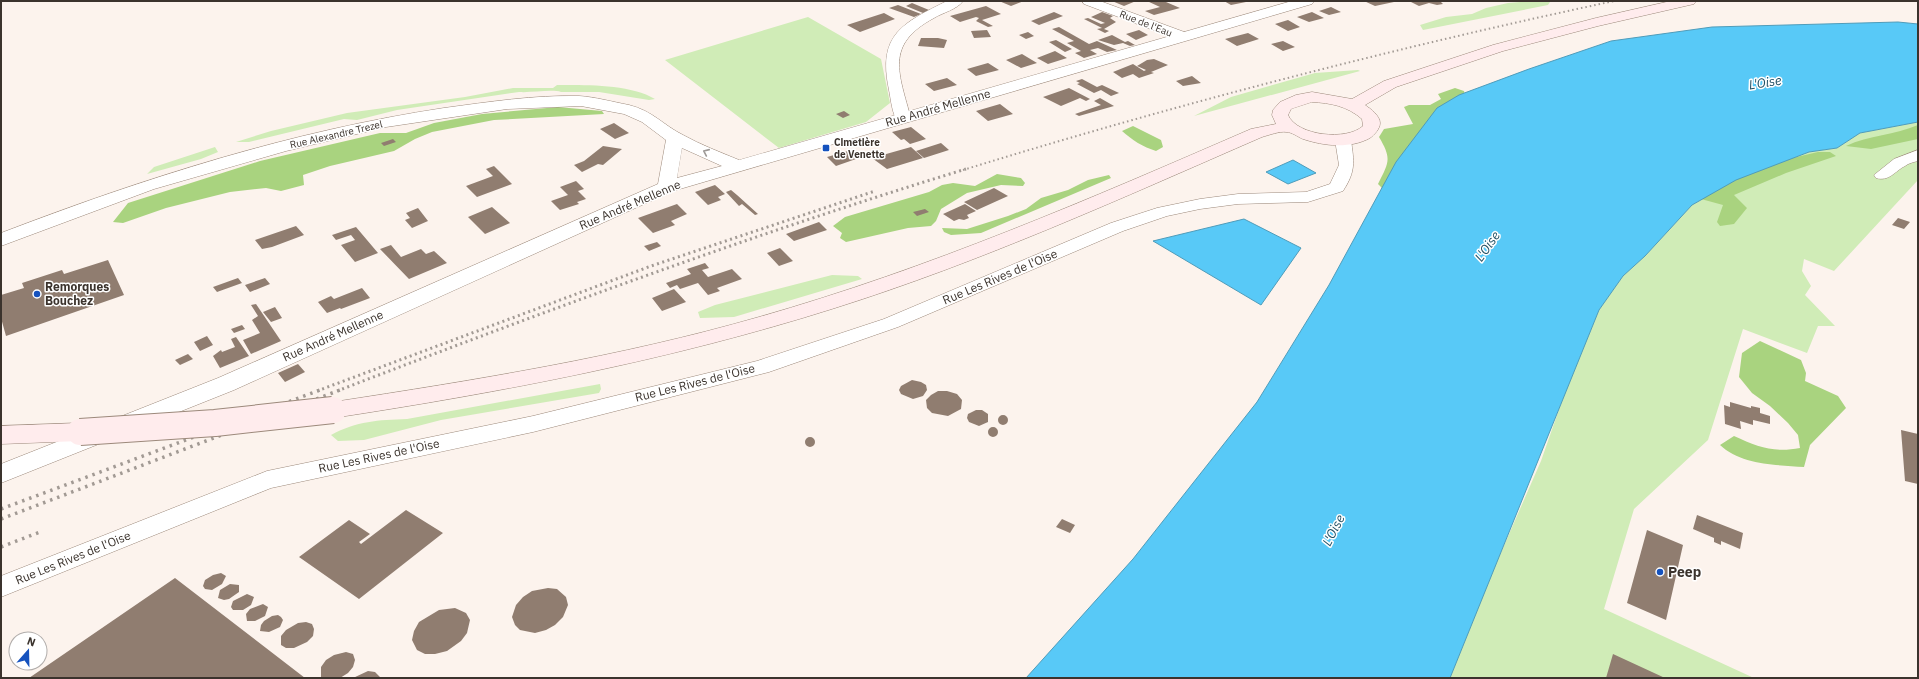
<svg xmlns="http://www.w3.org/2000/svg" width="1919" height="679" viewBox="0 0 1919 679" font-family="'IBM Plex Sans',sans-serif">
<rect width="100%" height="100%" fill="#fcf3ed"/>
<path fill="#d0ecb7" d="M1532,1L1550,2L1548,5L1423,30L1420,25L1446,17L1472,14L1486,8L1508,3Z
M808,17L881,59L890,103L866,122L779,148L665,60Z
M1358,70L1360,71L1194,116L1231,97L1315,73Z
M557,85C586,85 630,84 655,99L649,100L599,92H561C552,89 531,93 519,92L397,110L357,120L344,119L249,142H236L271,131L347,113L465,97L513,88H553Z
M1918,122V180L1834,271L1804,259L1802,271L1811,286L1805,295L1835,326H1818L1807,353L1743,329L1708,440L1634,509L1604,609L1754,678H1450L1488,582L1541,461L1564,395L1599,310L1623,276L1645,256L1692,205L1736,180L1809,152L1837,148L1860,133Z
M215,147L218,152L201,159L147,174L154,167Z
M832,275L858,276L862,279L734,317L700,318L698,312L715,305Z
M600,384L601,389L599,393L441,420L364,440L338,441L331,435C357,421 378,420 407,419Z"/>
<path fill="#a9d37f" d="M1455,88L1464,91L1465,96L1386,192L1378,184C1389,162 1392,159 1379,137L1384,129L1413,124L1404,107L1409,105H1430L1441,99L1438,94Z
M558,107L602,111L604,114L494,120L432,132L415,139L394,151L330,166L303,175L304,185L281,191L266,188L230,192L166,208L123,223L113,222L128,203L260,161L380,133H406L434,123L482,114Z
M1918,125V139L1871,149L1846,146C1869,135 1895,135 1918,125Z
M1133,126L1161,140L1163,147L1156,151C1143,147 1132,140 1122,131Z
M1818,152H1830L1836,156L1786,173L1734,195L1747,208L1734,224L1720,226L1717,222L1723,205L1701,199L1704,192L1770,163Z
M997,174L1021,178L1025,183L1023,186L1001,185L967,193L941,209L936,221L931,226L908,228L846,242L840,238L842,233L833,226L845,217L929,192L942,185L953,183L975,186Z
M1109,175L1111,178L981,233L951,235L944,232L942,228L967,229L1008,216L1026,209L1041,198L1068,190L1088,180Z
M1760,341L1801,360L1806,373L1805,381L1838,396L1846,408L1810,445L1804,467C1777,465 1741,465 1720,445L1734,436C1758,447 1774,453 1800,448L1798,435L1788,423L1770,406L1752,393L1739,377L1742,353Z"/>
<path fill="#58c9f7" stroke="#4f9cba" d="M1898,22L1918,24V122L1860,133L1837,148L1809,152L1736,180L1692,205L1645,256L1623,276L1599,310L1450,678H1026L1133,559L1257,402L1329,285L1396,162L1437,108L1459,95L1529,69L1611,41L1712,27Z
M1293,160L1316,173L1288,184L1266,172Z
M1244,219L1301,248L1261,305L1153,241Z"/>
<path fill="#907d70" d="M999,1H1024L1011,6Z
M1112,1H1136L1124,6Z
M1147,1H1168L1166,2L1180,8L1154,15L1145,11L1160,7Z
M1224,1H1246V2L1231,5Z
M1364,1H1394V2L1375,6Z
M1409,1H1440L1443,4L1437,5L1429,3L1419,6Z
M912,3L929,10L923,13L906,6Z
M898,5L921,14L914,17L889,8Z
M986,6L1001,14L982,20L993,26L988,27L976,21L979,18L976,17L960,22L950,16Z
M1331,7L1341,12L1329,15L1319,11Z
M1054,12L1063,16L1039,25L1031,21Z
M1102,12L1113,16L1110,18L1116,22L1104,29L1109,31L1105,33L1097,29L1102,28L1084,19L1088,18L1101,24L1105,23L1091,17Z
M1312,12L1324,18L1309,22L1297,17Z
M884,13L895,19L860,32L847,25Z
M1288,20L1300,27L1288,31L1275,24Z
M1059,27L1089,44L1097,41L1117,50L1107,52L1098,48L1090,50L1097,54L1084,58L1075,53L1081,51L1067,43L1074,41L1052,29Z
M987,30L991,37L974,38L971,31Z
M1139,30L1148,35L1136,40L1126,34Z
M1028,32L1034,36L1026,39L1019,35Z
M1248,33L1259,39L1237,46L1225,39Z
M1112,35L1125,42L1128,41L1135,45L1130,46L1123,43L1114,45L1098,40Z
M921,38H938L947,40L944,48L918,46Z
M1056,40L1072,49L1065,52L1049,42Z
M1283,41L1295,47L1283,51L1271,44Z
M1055,51L1067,58L1048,64L1037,58Z
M1022,54L1037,63L1021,68L1006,60Z
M1154,59L1168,65L1151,72L1154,73L1139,78L1133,74L1122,78L1113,72L1133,64L1144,71L1146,70L1137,66L1147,60Z
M988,63L999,70L976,76L967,69Z
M1192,76L1201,83L1183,86L1176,81Z
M947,78L957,85L934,91L925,84Z
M1082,79L1097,87L1102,85L1119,93L1111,96L1101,90L1094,93L1077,84L1080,83L1076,81Z
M1069,88L1090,99L1086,101L1080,98L1061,106L1043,97Z
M1100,98L1114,106L1079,116L1075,114L1101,105L1094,101Z
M1000,104L1013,114L988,121L976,111Z
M844,111L850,115L843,118L836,114Z
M614,123L629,133L615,139L600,129Z
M911,127L926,139L910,144L904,139L901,140L892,132Z
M393,139L396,142L384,146L381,143Z
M941,143L949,150L924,158L916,151Z
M603,146L622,149L603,165L598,164L582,172L574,165L584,161Z
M911,147L923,158L887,169L872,158Z
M848,151L856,159L836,166L827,157Z
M494,166L512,184L477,197L466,186L493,176L486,169Z
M576,181L584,189L578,191L586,199L577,202L579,204L560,210L551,201L568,195L560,187Z
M715,185L725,194L718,197L721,200L708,205L695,192Z
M994,188L1008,196L977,210L964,202Z
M731,190L737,195L758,214L755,215L742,204L739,206L726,192Z
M677,204L687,214L671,221L675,225L653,233L638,218Z
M965,204L976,211L967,215L969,218L964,220L959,219L954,221L943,214Z
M492,207L510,223L485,234L468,217Z
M418,208L428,221L412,228L405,220L410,218L406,213Z
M925,209L929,212L917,216L913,212Z
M1898,218L1910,222L1904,229L1892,225Z
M819,222L827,230L794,241L786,234Z
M296,226L304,235L272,247L262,249L255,240Z
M356,227L378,253L355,262L341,245L355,240L351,235L336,240L332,235Z
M657,242L661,246L649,251L644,246Z
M391,245L401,257L421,249L426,254L434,251L447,263L409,279L380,249Z
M780,248L793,261L779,266L767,253Z
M108,260L124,295L6,336L1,318V295L24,288L22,283L62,270L64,274Z
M705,263L709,268L702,270L708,277L732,269L742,279L717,288L720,291L708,295L698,283L680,289L677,285L670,288L666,283L691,274L687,269Z
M238,278L242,283L217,292L213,287Z
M265,278L270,284L250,292L245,285Z
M362,288L370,298L341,309L340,308L327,313L318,302L331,296L334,299Z
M674,289L686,302L662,311L652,298Z
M256,304L281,341L251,354L243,340L260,333L252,320L258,316L251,305Z
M275,307L282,318L271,322L263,312Z
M242,325L245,329L234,333L231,329Z
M207,336L213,345L200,351L194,342Z
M236,337L249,356L220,368L213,356L221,350L222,352L235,347L231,339Z
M188,354L193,359L180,365L175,360Z
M298,364L305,372L285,382L278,373Z
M912,380L921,382L926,385L927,390L923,396L913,399L901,394L899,390L901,386Z
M938,391H947L957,394L962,400L961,409L948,416L932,413L927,408L926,400L931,395Z
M1730,402L1751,408V406L1760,408V413L1770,416V424L1753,420V425L1740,421L1741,429L1725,424L1724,405L1730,407Z
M976,410H982L988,414V422L979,426L969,422L967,418L968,414Z
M998 420a5 5 0 1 1 10 0a5 5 0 1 1-10 0Z
M988 432a5 5 0 1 1 10 0a5 5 0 1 1-10 0Z
M1901,430L1918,434V484L1905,481Z
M805 442a5 5 0 1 1 10 0a5 5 0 1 1-10 0Z
M406,510L443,533L359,599L299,557L349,520L370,534L359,542L361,544Z
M1697,515L1743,533L1740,549L1721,541V545L1714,542V538L1693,529Z
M1062,519L1075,525L1070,533L1056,527Z
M1647,530L1683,545L1666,620L1627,603Z
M221,573L226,576L222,584L212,590L205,589L203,586L205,580L213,575Z
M175,578L305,678H29Z
M230,584L239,585V592L229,599L224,600L218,598L220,590Z
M548,588L557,589L566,597L568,605L563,617L555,625L546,630L535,633L520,630L515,625L512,617L516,605L523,597L532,591Z
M247,594L254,597L251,605L243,610H233L231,607L233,601Z
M263,604L268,607L265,616L255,621H247L246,614L250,609Z
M455,608L466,613L470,620L467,633L461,641L447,651L435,654H425L417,650L412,640L414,631L419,622L439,610Z
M278,615L281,617L283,620L280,627L269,632L260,631L261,625L264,621L272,616Z
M306,622L312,624L314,629L313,636L307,642L294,648H286L281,645V636L286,630L298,623Z
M346,652L353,654L355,660L353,667L348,673L340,678L321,677V667L326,660L334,655Z
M1613,654L1665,678H1606Z
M368,671L375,672L381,678H353Z"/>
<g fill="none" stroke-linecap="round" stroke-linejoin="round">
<g stroke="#9c897b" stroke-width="1">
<path id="minor" d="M947,1H963C958,9 942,13 934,18C884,45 899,73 911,119L908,122H898C892,114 891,100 889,90C877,34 903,23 947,1Z
M1082,1H1100L1187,33L1189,36L1187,39H1177L1084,4Z
M1343,135L1348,137L1351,140C1354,162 1356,171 1343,191L1308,202L1238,204L1200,209L1167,216L1123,231L898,327L769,372L533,432L271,488L1,597V576L267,471L533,416L757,361L884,319L1111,223L1157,208L1200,199L1238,194L1306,192L1330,184L1339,165L1335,140L1338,137Z
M1918,150V161C1914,162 1909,163 1905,166C1895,171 1889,182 1876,178L1874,175L1894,159Z"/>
</g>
<g stroke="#9c897b" stroke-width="1">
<path id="tertiary" d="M1292,1H1314L1312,4L673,191L234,390L1,483V464L218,378L658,184L666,140L642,122L624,114L581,106L507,109L386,127L286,151L154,189L1,246V233C144,178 292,131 444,108C489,102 534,95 579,96C595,97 613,102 629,105C653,111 663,125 683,135C701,145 720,152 739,160ZM682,148L722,166L677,178Z"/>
</g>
<g stroke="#9c897b" stroke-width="1">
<path id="secondary" d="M1671,1H1696L1694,4L1598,26L1503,51L1396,87L1365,105C1371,109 1380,116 1380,123C1380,129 1374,135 1370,138C1350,149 1324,146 1303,139C1298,137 1292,132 1286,132C1280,131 1269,135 1262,137C1122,198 981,262 835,308C671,360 503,392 333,418L325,416L321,410L325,404L333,402C476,380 620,357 759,317C928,269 1090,199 1251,129L1276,124L1272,115L1273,110L1280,102L1296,95L1312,92L1352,99L1384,81L1493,45L1596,18ZM1312,102C1331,103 1347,106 1362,119L1363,126C1347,141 1297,136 1288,115L1291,109Z
M80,423L89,426L92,432L89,438L80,441L1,444V426Z"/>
</g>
<use href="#minor" fill="#fff" fill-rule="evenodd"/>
<use href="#tertiary" fill="#fff" fill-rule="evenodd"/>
<use href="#secondary" fill="#ffeced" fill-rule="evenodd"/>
<path stroke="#a29a94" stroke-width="2" stroke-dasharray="1.5 3" stroke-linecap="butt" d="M963,170C1177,104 1394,48 1614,1"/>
<path stroke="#a29a94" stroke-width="3" stroke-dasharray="2 3.5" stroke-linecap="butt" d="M317,391L651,266L875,191
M337,391C545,311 753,234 966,169"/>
<path stroke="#a29a94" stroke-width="3.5" stroke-dasharray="2.5 5" stroke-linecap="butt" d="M1,509L320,390
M1,519L340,390
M1,547L40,532"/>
<g stroke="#9c897b" stroke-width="28" stroke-linecap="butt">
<path id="secondary-bridge" d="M80,432L215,423L333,410"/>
</g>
<use href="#secondary-bridge" stroke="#ffeced" stroke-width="26"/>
</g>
<defs><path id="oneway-chevron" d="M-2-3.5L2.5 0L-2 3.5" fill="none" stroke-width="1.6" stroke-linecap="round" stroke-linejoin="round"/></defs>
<use stroke="#9d9996" href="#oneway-chevron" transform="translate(706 152) rotate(-156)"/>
<g fill="#1552be" stroke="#fff" stroke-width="1.5">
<rect x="822" y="144" width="8" height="8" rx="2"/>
<circle cx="37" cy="294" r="4"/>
<circle cx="1660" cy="572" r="4"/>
</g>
<g text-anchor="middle" stroke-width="3" stroke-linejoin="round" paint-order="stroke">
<g font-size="10" fill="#3b332d" stroke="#fff">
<text transform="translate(1146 23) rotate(21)" y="4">Rue de l'Eau</text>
<text transform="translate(336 134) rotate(-13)" y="4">Rue Alexandre Trezel</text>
</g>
<g font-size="10" font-weight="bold" fill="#3b332d" stroke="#fff" text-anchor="start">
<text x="834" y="146">Cimetière<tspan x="834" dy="12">de Venette</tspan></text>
</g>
<g font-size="12" fill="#3b332d" stroke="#fff">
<text transform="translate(938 108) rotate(-16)" y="4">Rue André Mellenne</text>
<text transform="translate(630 205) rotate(-23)" y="4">Rue André Mellenne</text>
<text transform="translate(1000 277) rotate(-23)" y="4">Rue Les Rives de l'Oise</text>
<text transform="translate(333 336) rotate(-24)" y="4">Rue André Mellenne</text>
<text transform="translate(695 383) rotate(-14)" y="4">Rue Les Rives de l'Oise</text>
<text transform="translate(379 456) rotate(-12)" y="4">Rue Les Rives de l'Oise</text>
<text transform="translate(73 558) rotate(-22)" y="4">Rue Les Rives de l'Oise</text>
</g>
<g font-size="12" font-weight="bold" fill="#3b332d" stroke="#fff" text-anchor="start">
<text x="45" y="291">Remorques<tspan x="45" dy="14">Bouchez</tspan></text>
</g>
<g font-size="13" font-style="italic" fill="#225165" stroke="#fff">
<text transform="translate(1765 82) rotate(-9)" y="5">L'Oise</text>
<text transform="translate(1487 246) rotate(-55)" y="5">L'Oise</text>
<text transform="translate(1333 530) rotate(-63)" y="5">L'Oise</text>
</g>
<g font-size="14" font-weight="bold" fill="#3b332d" stroke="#fff" text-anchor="start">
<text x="1668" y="577">Peep</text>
</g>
</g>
<rect width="1919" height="679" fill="none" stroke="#3b332d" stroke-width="4"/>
<g transform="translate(28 651) rotate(20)"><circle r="19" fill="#ffffff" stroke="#b1adab"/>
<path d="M0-3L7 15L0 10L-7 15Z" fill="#1552be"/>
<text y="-6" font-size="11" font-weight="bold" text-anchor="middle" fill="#3b332d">N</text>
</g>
</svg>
